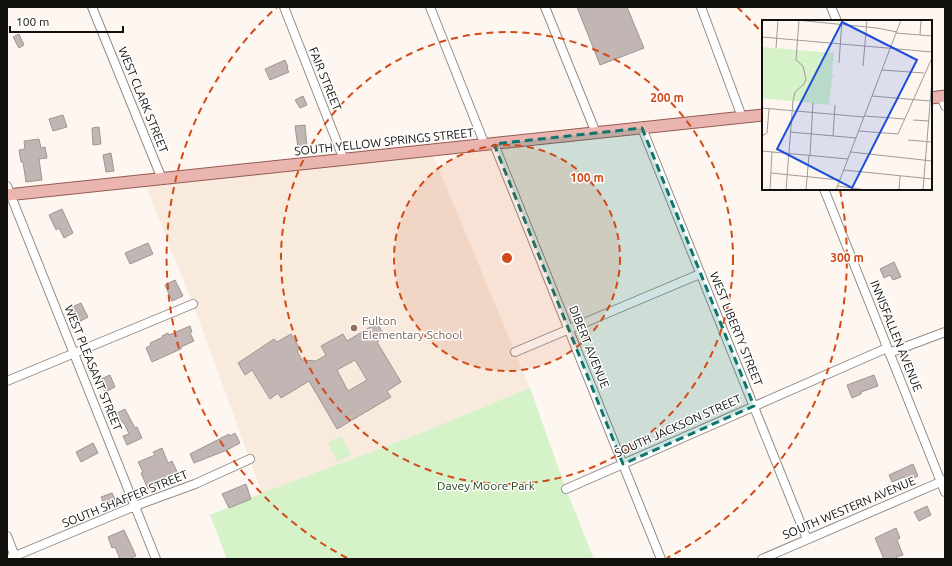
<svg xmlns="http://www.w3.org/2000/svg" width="952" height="566" viewBox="0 0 952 566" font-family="Ubuntu,sans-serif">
<rect width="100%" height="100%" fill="#fef7f1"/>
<path fill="#f8eadd" d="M431,150L515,352L530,388L416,435L262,493L193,304L144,181Z"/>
<path fill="#d5f2c8" d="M530,388L566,489L594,559H227L210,515L262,493L416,435Z
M341,436L351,455L338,462L328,443Z"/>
<path fill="#c1b6b4" stroke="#a09593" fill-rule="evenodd" d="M577,7H627L644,48L600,65Z
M19,34L24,45L19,48L13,37Z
M285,60L288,67L287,68L289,72L270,80L265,69Z
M303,96L307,105L300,108L295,100Z
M63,115L67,127L53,131L49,119Z
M305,125L307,147L298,148L295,126Z
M99,127L101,144L93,145L92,128Z
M39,139L41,148L45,147L47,158L39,159L42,180L26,182L23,162H21L19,150L25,149L24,141Z
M111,153L114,171L106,172L103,155Z
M62,209L73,233L64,238L59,228L56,230L49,215Z
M148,243L153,254L130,264L125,253Z
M894,262L901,277L893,280L890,275L884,278L880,269Z
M175,280L183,296L172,301L165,285Z
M81,303L88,317L79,322L72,307Z
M377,323L385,337L377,342L401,382L387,391L391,397L337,429L309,381L281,398L278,393L270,399L252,370L245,375L238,363L274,339L277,342L291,334L300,349L297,351L302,360L316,361L326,355L321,346L343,334L347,341ZM355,360L367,380L348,391L337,370Z
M190,326L192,332L190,333L194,341L181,347V349L152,362L146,348L151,345L150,343L163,337L162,336L168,333L169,335Z
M110,375L115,387L105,392L99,380Z
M874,375L878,386L861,392V394L852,398L847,385Z
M125,409L135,428L137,427L142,438L127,445L123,436L129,434L124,423H123L121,420L117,422L113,415Z
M235,433L240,443L227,450L194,463L190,454L229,434L230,436Z
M93,443L98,453L81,462L76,452Z
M162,448L168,463L172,461L179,476L148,489L141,473L143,472L138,462L155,455L153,452Z
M913,464L918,476L906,482L904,477L892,482L889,475Z
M246,484L251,499L229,508L222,494Z
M112,493L116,501L105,506L101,497Z
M927,506L931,515L919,521L914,512Z
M896,528L900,538L897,540L903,555L896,557L897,559H884L875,538Z
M124,530L136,556L129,559H120L115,547L112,548L108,537Z"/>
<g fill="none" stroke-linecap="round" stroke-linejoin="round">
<g stroke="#948c86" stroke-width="10">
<path id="minor" d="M92,7L162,179
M284,7L344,160
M430,7L485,145
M545,7L596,133
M701,7L742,117
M831,7L837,21
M941,96L945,106
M642,128L807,539
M494,144L661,559
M7,186L156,559
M824,189L945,492
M515,352L700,274
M889,353L945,332
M7,381L193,304
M566,489L887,348
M7,536L16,559
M8,559L135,506L195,484L250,459
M762,559L945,480"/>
</g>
<g stroke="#955b54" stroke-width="13">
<path id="major" d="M931,98L945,96
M7,195L763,115"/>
</g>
<use href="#minor" stroke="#fff" stroke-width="8"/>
<use href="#major" stroke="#eab5af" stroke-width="11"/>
</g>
<path fill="#0f766e" fill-opacity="0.2" stroke="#0f766e" stroke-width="3" stroke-dasharray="8 5" stroke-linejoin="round" d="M642,128L754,406L623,464L494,144Z"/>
<circle cx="507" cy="258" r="113" fill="#d14a17" fill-opacity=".12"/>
<g fill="none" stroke="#d14a17" stroke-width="2" stroke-dasharray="7 5">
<circle cx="507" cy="258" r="113"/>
<circle cx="507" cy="258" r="226"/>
<path d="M347 558A340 340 0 0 1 277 7M737 7A340 340 0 0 1 762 33M840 190A340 340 0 0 1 667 558"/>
</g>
<circle fill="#8d6e63" stroke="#fff" stroke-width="1.5" cx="354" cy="328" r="4"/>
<g text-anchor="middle" stroke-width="3" stroke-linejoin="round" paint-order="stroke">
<g font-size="12" fill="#12100d" stroke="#fff">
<text transform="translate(325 79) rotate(68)" y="4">FAIR STREET</text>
<text transform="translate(143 100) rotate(68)" y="4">WEST CLARK STREET</text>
<text transform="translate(384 142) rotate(-6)" y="4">SOUTH YELLOW SPRINGS STREET</text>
<text transform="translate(736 329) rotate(68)" y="4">WEST LIBERTY STREET</text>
<text transform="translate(896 336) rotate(68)" y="4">INNISFALLEN AVENUE</text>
<text transform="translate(589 347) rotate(68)" y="4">DIBERT AVENUE</text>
<text transform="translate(93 368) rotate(68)" y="4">WEST PLEASANT STREET</text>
<text transform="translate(678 426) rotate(-24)" y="4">SOUTH JACKSON STREET</text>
<text transform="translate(125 499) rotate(-22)" y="4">SOUTH SHAFFER STREET</text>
<text transform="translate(849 508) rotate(-23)" y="4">SOUTH WESTERN AVENUE</text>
</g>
<g font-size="12" fill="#785e54" stroke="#fff" text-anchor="start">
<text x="362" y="325">Fulton<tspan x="362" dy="14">Elementary School</tspan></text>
</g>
<g font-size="12" fill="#1d3a0e" stroke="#fff">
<text x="486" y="490">Davey Moore Park</text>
</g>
</g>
<g transform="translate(762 20)">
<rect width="170" height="170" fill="#fef7f1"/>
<path d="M0,27L72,33L70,54L74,56L70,57L67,85L0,78Z" fill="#d5f2c8"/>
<path fill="none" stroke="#a09b96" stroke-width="1" d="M34,0L115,8L135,12M134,13L170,16M158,15L159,0M0,17L170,32M14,28L16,0M77,43L80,0M101,46L105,0M120,50L162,53M110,76L168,81M0,88L102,97M103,96L142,99M151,100L167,101M97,111L136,114L170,38M28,112L94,118M0,116L5,113L7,89M71,116L73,85M146,120L170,122M0,131L86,139M89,132L170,141M48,136L51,83M82,150L170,159M9,153L78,160M76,166L104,170M8,170L10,132M24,170L31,81L33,72L42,64L44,59L41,46L34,40L37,0M44,170L47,135M74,170L139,0M137,170L138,156M161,170L170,59"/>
<path fill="#1d4ed8" fill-opacity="0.15" stroke="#1d4ed8" stroke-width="2" d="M80,2L155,40L90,168L15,129Z"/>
<rect width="170" height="170" fill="none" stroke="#12100d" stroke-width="2"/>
</g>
<circle cx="507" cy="258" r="6" fill="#d14a17" stroke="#fff" stroke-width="2"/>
<g font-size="12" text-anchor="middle" font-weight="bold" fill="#d14a17" stroke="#fff" stroke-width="3" stroke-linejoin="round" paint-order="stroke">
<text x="667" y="102">200 m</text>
<text x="587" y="182">100 m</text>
<text x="847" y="262">300 m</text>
</g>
<rect width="952" height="566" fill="none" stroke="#12100d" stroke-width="16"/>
<path d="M10 26v6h113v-6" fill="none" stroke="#12100d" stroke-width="2"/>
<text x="16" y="26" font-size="12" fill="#12100d" stroke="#ffffff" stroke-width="3" paint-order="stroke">100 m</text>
</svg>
